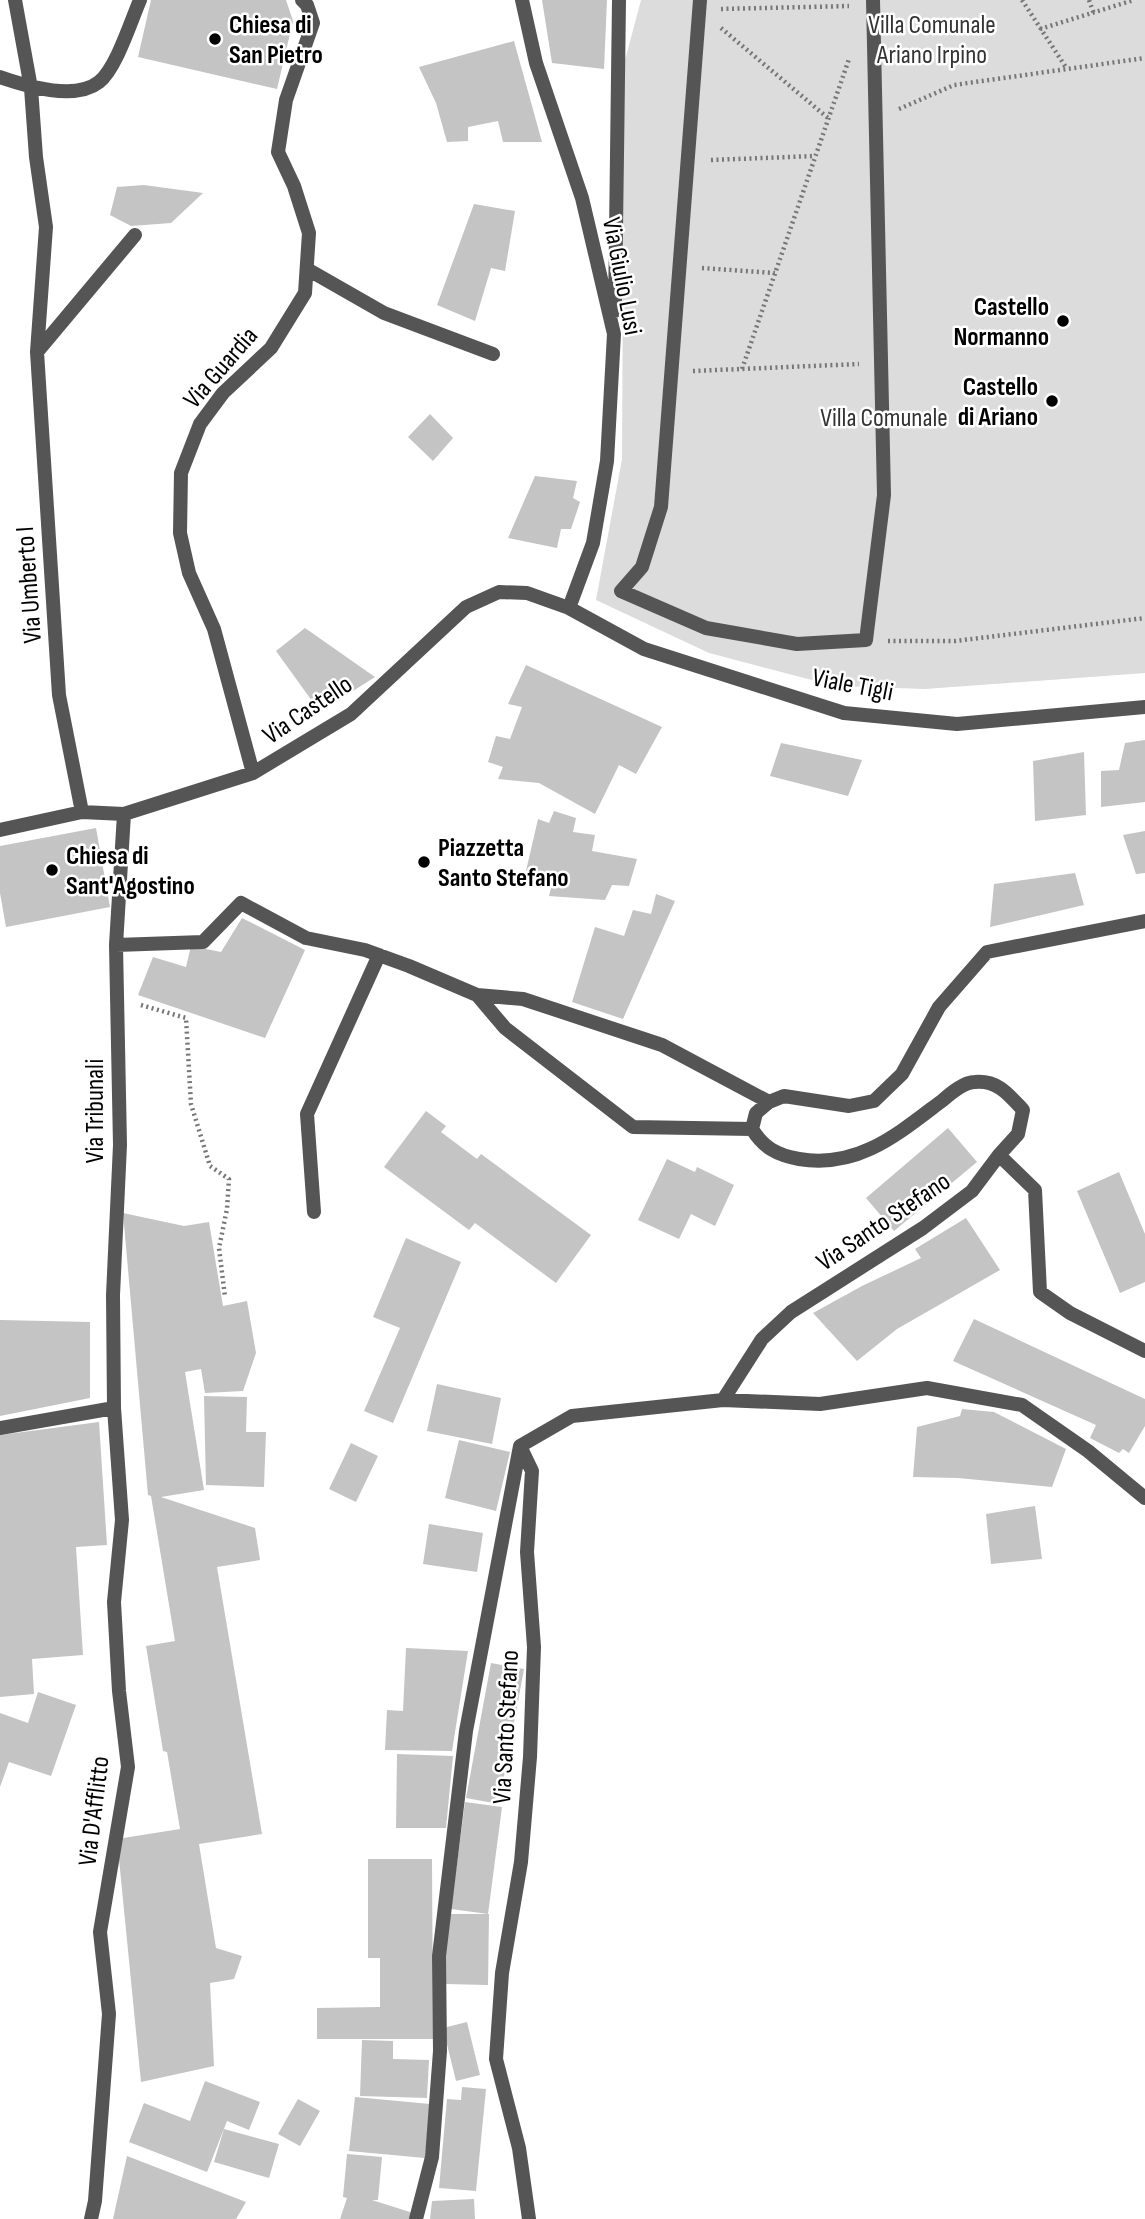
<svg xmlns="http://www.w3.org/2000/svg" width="1145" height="2219" viewBox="0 0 1145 2219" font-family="'Sofia Sans Condensed',sans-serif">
<rect width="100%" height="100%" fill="#fff"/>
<path fill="#dcdcdc" d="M641,0H1145V673L925,689L835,686L709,653L596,600L622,459L624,64Z"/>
<path fill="#c4c4c4" d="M151,0H286L293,21L277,89L138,57Z
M542,0H607L604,69L552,63Z
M514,41L542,142H503L498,121L468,127V141L447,142L436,103L419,67Z
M144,185L203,193L171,223L131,226L110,215L117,187Z
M474,204L515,211L505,271L491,268L475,321L437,305Z
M430,414L453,438L433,461L408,437Z
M535,476L577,481L573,498L580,502L571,529H561L557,548L508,538Z
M305,628L375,677L320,712L276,651Z
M526,665L662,727L636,774L619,765L595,814L539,783L498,779L503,767L488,762L496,736L510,739L522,707L508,704Z
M1145,740V802L1101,807V771L1119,770L1125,743Z
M781,743L862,760L848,796L770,776Z
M1084,752L1086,815L1035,821L1033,761Z
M554,811L576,818L573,832L595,835L592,851L637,859L629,886L612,885L605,900L549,896L553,879L526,871L538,819L549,823Z
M96,828L110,907L6,927L0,893V846Z
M1145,831V873L1136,874L1123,835Z
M1075,873L1084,905L990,927L994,884Z
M656,894L675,901L623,1019L572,1002L595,927L624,936L633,910L651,914Z
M242,918L305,950L265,1038L138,995L153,957L186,967L191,946L221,952Z
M426,1111L446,1126L441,1132L477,1159L481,1154L591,1235L556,1283L475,1223L469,1230L384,1167Z
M948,1128L977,1162L894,1231L866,1198Z
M667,1159L695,1172L697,1167L734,1185L715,1226L691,1214L679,1239L638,1220Z
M1119,1172L1145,1234V1282L1120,1293L1077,1191Z
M123,1213L184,1226L209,1222L223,1306L247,1301L256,1353L243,1391L205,1393L201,1369L185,1372L204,1490L161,1497L255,1528L260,1560L217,1567L262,1834L199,1844L216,1948L242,1956L234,1979L210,1983L214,2066L141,2082L117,1839L180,1829L167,1752L163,1751L146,1646L175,1641L151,1496L148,1495Z
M966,1218L1000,1270L897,1329L857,1361L813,1313L862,1286L921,1258L915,1249Z
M406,1238L461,1262L393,1423L364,1411L400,1328L373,1317Z
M974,1319L1145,1399V1426L1129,1453L1123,1449L1119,1453L1090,1438L1096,1425L953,1361Z
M0,1320L90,1322V1398L0,1416Z
M437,1384L501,1398L492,1444L427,1431Z
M204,1396L247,1397L246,1432H266L264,1487L206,1485Z
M962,1409L994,1412L1066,1449L1052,1487L958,1478L913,1477L917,1427L960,1416Z
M99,1422L107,1545L76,1547L83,1655L32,1659L34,1694L0,1697V1435Z
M459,1440L510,1452L496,1511L445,1498Z
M351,1443L378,1456L356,1502L329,1489Z
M1035,1506L1042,1559L991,1564L986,1514Z
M429,1524L483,1533L477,1572L423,1564Z
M406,1648L468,1651L452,1751L385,1750L387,1710L403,1711Z
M491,1663L524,1669L499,1804L466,1798Z
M38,1692L76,1705L51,1776L9,1762L0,1787V1713L28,1723Z
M397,1754L453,1756L446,1828H396Z
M465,1802L502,1807L488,1914L451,1909Z
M368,1859H432L433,2039H317V2008L380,2007V1958H368Z
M447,1914H489L488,1985L445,1984Z
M467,2022L480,2075L456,2081L443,2028Z
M362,2040L393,2041V2059L429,2060L427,2098L360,2096Z
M205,2081L260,2102L249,2130L227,2121L207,2172L129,2142L144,2103L190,2121Z
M462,2087L486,2089L476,2191L439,2188L447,2099L461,2100Z
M355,2097L430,2104L425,2158L349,2151Z
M298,2099L320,2111L300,2146L278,2134Z
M224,2129L279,2144L269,2178L214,2162Z
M347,2154L382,2157L378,2200H372L413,2213L411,2219H340L347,2198L343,2197Z
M127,2156L246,2202L236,2219H113Z
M474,2199L475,2219H430L432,2201Z"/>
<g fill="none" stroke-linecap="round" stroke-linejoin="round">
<path stroke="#777" stroke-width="4.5" stroke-dasharray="2 3.5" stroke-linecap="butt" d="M1022,0L1067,69
M1089,0L1094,14
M721,9L849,6
M721,28L828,118
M1040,29L1134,0
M899,109L954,85L1145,58
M711,160L815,156
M702,268L775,273
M742,369L849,59
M693,371L859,364
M888,641H955L1145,618
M141,1005L186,1018L191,1104L210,1166L229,1179L227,1209L219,1248L225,1297"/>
<path stroke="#555" stroke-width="14" d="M15,0L31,88L36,157L46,227L37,352L59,695L82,812
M522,0L536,63L582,198L614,334L607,461L593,543L569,608
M700,0L661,507L642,567L621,591L706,628L797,644L866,640L884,495L873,0
M0,77C26,86 75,101 99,82C116,69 131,21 140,0
M307,269L384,313L493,354
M615,311L619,0
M37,352L135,235
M253,773L214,629L189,573L180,533L181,473L200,424L223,393L271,348L305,293L309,233L294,186L278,152L286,100L313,23L307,5L302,0
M0,830L82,812L124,814L253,773L351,714L466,607L499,592L527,593L569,608L644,649L844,713L957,724L1145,707
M116,945L203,942L241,903L306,938L365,950L409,966L477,995L505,1028L633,1127L752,1129
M477,995L523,999L662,1045L769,1102
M999,1155L1035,1190L1040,1292L1070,1313L1145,1351
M314,1212L307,1114L379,955
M723,1400L762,1339L791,1312L923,1228L972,1191L999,1155L1018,1134L1023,1110C1009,1095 998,1080 975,1082C964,1082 951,1093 943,1100C899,1133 859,1169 799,1159C777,1155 764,1148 752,1129L756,1113L769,1102L784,1096L849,1106L874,1101L902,1074L939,1007L987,952L1145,921
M0,1428L114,1408
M91,2219L95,2201L109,2014L100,1932L128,1767L119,1691L114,1602L122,1520L114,1408L113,1295L120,1145L116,945L124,814
M416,2219L432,2157L440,2051L439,1956L466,1731L520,1446
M529,2219L519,2148L496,2059L502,1973L521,1862L530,1757L534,1647L527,1552L532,1471L520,1446L572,1416L723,1400L820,1404L927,1388L1022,1405L1088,1451L1145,1498"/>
</g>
<g fill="#000" stroke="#fff" stroke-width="2.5">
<circle cx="215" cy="39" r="7"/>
<circle cx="1063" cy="321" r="7"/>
<circle cx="1052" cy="401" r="7"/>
<circle cx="424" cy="862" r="7"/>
<circle cx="52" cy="870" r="7"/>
</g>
<g text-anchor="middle" stroke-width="5" stroke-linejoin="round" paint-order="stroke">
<g font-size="26" font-weight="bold" fill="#000" stroke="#fff" text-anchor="start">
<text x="229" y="33">Chiesa di<tspan x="229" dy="30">San Pietro</tspan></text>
<text x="1049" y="315" text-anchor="end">Castello<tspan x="1049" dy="30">Normanno</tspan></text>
<text x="1038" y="395" text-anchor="end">Castello<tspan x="1038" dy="30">di Ariano</tspan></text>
<text x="438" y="856">Piazzetta<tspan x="438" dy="30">Santo Stefano</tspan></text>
<text x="66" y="864">Chiesa di<tspan x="66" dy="30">Sant'Agostino</tspan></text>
</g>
<g font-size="26" fill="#333" stroke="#fff">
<text x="932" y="33">Villa Comunale<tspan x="932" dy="30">Ariano Irpino</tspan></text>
<text x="884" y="426">Villa Comunale</text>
</g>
<g font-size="26" fill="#000" stroke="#fff">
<text transform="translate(623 276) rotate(79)" y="9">Via Giulio Lusi</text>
<text transform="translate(220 367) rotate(-49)" y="9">Via Guardia</text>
<text transform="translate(28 585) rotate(-94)" y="9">Via Umberto I</text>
<text transform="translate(853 684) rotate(11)" y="9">Viale Tigli</text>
<text transform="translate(307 709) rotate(-34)" y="9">Via Castello</text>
<text transform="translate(94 1111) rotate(-90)" y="9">Via Tribunali</text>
<text transform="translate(883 1221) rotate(-34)" y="9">Via Santo Stefano</text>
<text transform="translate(505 1727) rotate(-87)" y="9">Via Santo Stefano</text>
<text transform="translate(93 1811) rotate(-83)" y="9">Via D'Afflitto</text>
</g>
</g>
</svg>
